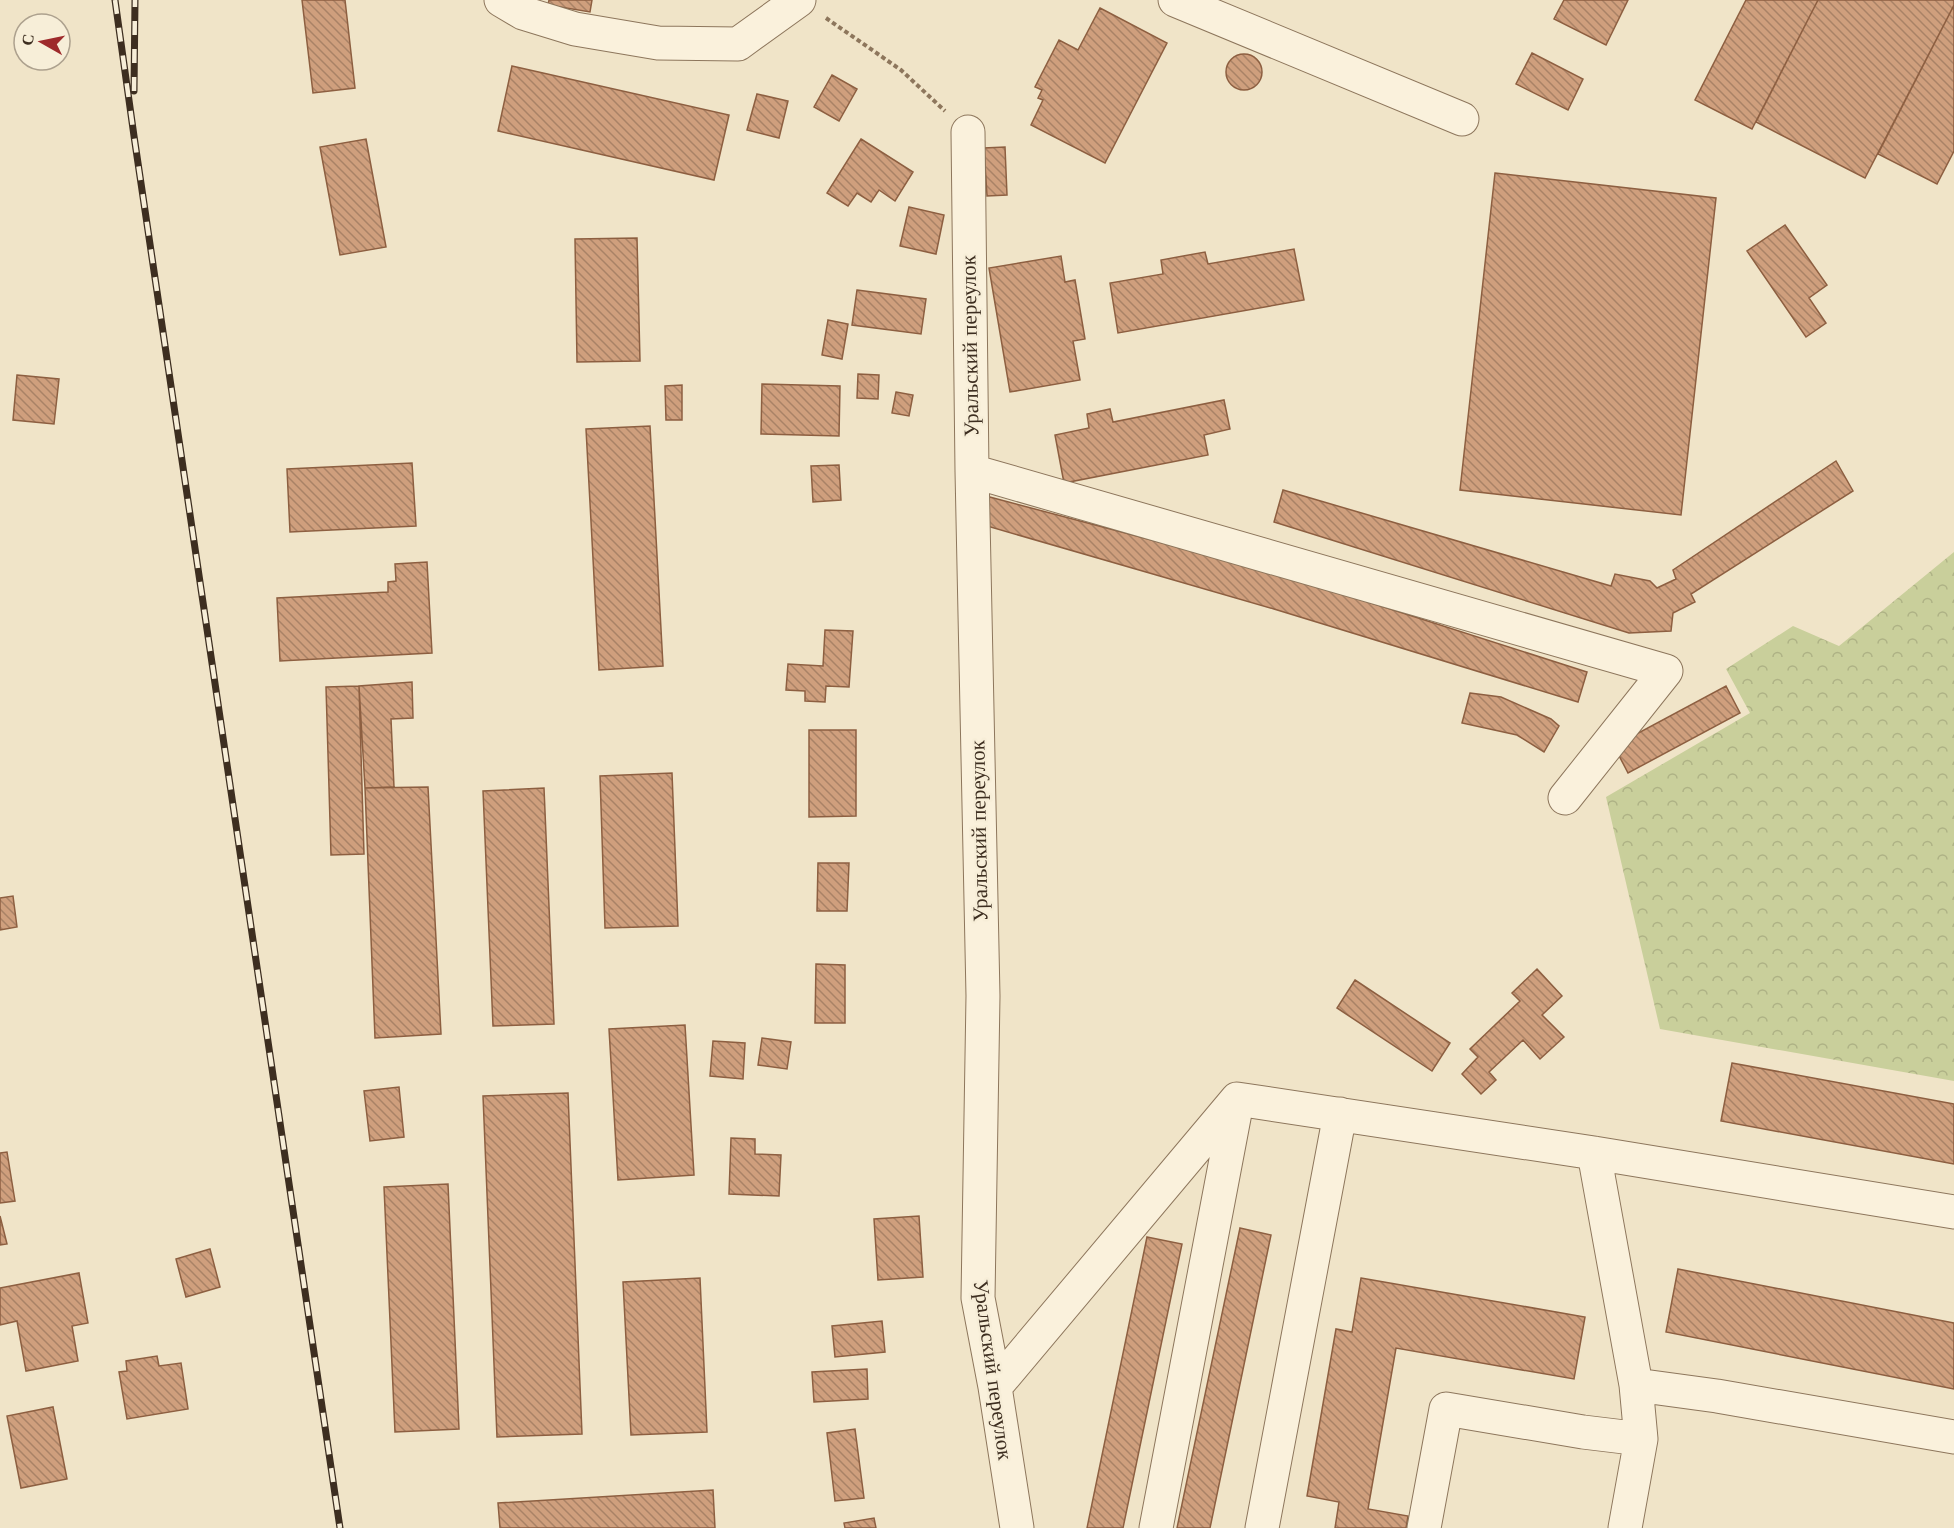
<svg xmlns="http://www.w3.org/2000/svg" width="1954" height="1528" viewBox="0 0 1954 1528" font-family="'Libre Baskerville',serif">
<defs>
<pattern id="forest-crowns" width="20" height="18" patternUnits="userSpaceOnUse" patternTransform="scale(1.5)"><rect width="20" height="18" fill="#c9cf9b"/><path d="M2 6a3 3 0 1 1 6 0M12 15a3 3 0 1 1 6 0" fill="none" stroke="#aeb285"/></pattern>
<pattern id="building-back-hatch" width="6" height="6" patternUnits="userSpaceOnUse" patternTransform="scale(1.5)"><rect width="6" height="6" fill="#cf9f7d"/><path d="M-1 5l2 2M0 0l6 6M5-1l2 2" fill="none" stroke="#a98266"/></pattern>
</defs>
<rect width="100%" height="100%" fill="#f0e4c8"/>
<path fill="url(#forest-crowns)" d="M1954,552V1081L1660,1029L1606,797L1750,713L1726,669L1793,626L1839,646Z"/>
<path fill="url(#building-back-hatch)" stroke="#8d5f41" stroke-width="1.5" d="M302,0H345L355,88L313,93Z
M549,0H592L590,12L548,5Z
M1564,0H1628L1606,45L1554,19Z
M1746,0H1818L1752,129L1695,100Z
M1818,0H1954V5L1865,178L1756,122Z
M1954,5V151L1937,184L1878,154Z
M1100,8L1167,43L1105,163L1031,125L1043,100L1038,98L1042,90L1035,87L1059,40L1078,50Z
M1532,53L1583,79L1568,110L1516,84Z
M1226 72a18 18 0 1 1 36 0a18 18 0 1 1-36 0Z
M512,66L729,115L714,180L498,131Z
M832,75L857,89L839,121L814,107Z
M757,94L788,101L779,138L747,130Z
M366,139L386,247L340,255L320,147Z
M861,139L913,172L895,201L879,190L871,202L857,193L848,206L827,193Z
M1005,147L1007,195L987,196L984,148Z
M1495,173L1716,198L1681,515L1460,490Z
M909,207L944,215L936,254L900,246Z
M1785,225L1827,285L1809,298L1826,323L1806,337L1747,251Z
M637,238L640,361L577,362L575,239Z
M1294,249L1304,300L1118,333L1110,283L1163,274L1161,260L1205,252L1208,264Z
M1061,256L1065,282L1075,280L1085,339L1073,341L1080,380L1010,392L989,268Z
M857,290L926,299L921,334L852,325Z
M828,320L848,324L842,359L822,355Z
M858,374L879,375L878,399L857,398Z
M17,375L59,379L54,424L13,420Z
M762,384L840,386L839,436L761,434Z
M682,385V420H666L665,386Z
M896,392L913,395L909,416L892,413Z
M1224,400L1230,429L1204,435L1208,455L1064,483L1055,435L1089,428L1087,414L1110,409L1113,422Z
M650,426L663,666L599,670L586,429Z
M1836,461L1853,491L1691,594L1695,602L1673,613L1671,631L1629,633L1274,522L1283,490L1611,586L1615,574L1650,581L1657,588L1676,579L1673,570Z
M412,463L416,526L290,532L287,469Z
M839,465L841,500L813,502L811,466Z
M986,496L1287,576L1587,672L1578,702L1274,609L987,526Z
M427,562L432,653L280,661L277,598L388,592V582L396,581L395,564Z
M825,630L853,631L849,687L826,686L825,702L805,701V691L786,690L788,664L823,666Z
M412,682L413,718L391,719L394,787L365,788L359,686Z
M359,686L364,854L331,855L326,687Z
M1726,686L1740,713L1628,773L1614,746Z
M1470,693L1501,697L1551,719L1559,726L1544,752L1517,735L1462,723Z
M809,730H856V816L809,817Z
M672,773L678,926L605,928L600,776Z
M428,787L441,1034L375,1038L365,788Z
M544,788L554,1024L493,1026L483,791Z
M818,863H849L847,911H817Z
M13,896L17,927L0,930V898Z
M816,964L845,965V1023H815Z
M1537,969L1562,996L1542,1015L1564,1037L1540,1059L1523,1040L1489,1072L1496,1080L1481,1094L1462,1074L1478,1057L1470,1049L1520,1001L1512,993Z
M1355,980L1450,1043L1432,1071L1337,1008Z
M685,1025L694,1175L618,1180L609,1029Z
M762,1038L791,1042L787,1069L758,1065Z
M713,1041L745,1043L743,1079L710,1076Z
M1732,1063L1954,1104V1164L1721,1121Z
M399,1087L404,1137L370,1141L364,1091Z
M568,1093L582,1434L497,1437L483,1096Z
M731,1138L755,1139V1154L781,1155L779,1196L729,1194Z
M7,1152L15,1201L0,1203V1153Z
M448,1184L459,1429L395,1432L384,1187Z
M0,1216L7,1244L0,1245Z
M919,1216L923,1277L878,1280L874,1219Z
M1240,1228L1271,1235L1210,1528H1177Z
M1147,1237L1182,1244L1123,1528H1087Z
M210,1249L220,1287L186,1297L176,1259Z
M1678,1269L1954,1323V1389L1666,1332Z
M79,1273L88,1323L72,1326L78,1361L26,1371L17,1321L0,1325V1288Z
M700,1278L707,1432L631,1435L623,1282Z
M1361,1278L1585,1317L1574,1379L1396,1348L1368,1509L1408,1516L1406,1528H1335L1339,1502L1307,1496L1336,1329L1352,1332Z
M882,1321L885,1352L835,1357L832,1326Z
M157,1356L159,1366L181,1363L188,1409L127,1419L119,1372L127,1371L126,1361Z
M867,1369L868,1399L814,1402L812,1372Z
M53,1407L67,1479L21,1488L7,1416Z
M855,1429L864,1498L835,1501L827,1433Z
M713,1490L715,1528H500L498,1503Z
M874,1518L876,1528H845L844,1523Z"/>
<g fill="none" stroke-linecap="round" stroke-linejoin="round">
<g stroke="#8d765c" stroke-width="35">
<path id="minor" d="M501,0L523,13L575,29L658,43L738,44L799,0
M1175,0L1462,119
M968,132L972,471L983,996L978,1298L995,1387L1017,1528
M972,471L1666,671L1565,798
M1594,1153L1636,1385L1641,1439L1625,1528
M1636,1385L1717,1396L1954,1437
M995,1387L1237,1099L1594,1153L1954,1212
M1156,1528L1237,1102
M1262,1528L1340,1114
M1424,1528L1446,1409L1583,1432L1641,1439"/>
</g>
<path stroke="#8d765c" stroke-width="4" stroke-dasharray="4.5 3" stroke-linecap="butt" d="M826,18L901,70L945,111"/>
<use href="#minor" stroke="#faf1dc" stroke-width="33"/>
<g stroke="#3d2e20" stroke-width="7">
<path id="rail" d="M115,0L134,136L340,1528
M134,91L135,0"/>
</g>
<use href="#rail" stroke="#f7eed8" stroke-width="4.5" stroke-dasharray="14" stroke-linecap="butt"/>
</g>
<g text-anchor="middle" stroke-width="5" stroke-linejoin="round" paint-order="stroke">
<g font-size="21" fill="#3d2e20" stroke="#f7eed8">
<text transform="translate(970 346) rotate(-91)" y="7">Уральский переулок</text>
<text transform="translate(979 831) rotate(-91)" y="7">Уральский переулок</text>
<text transform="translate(993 1370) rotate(82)" y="7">Уральский переулок</text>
</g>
</g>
<g transform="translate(42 42) rotate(279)"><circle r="28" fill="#f7eed8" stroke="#ada18e" stroke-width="1.5"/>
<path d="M0-4.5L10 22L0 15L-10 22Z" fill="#9e2a2b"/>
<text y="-9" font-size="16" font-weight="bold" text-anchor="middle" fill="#3d2e20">С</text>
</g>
</svg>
